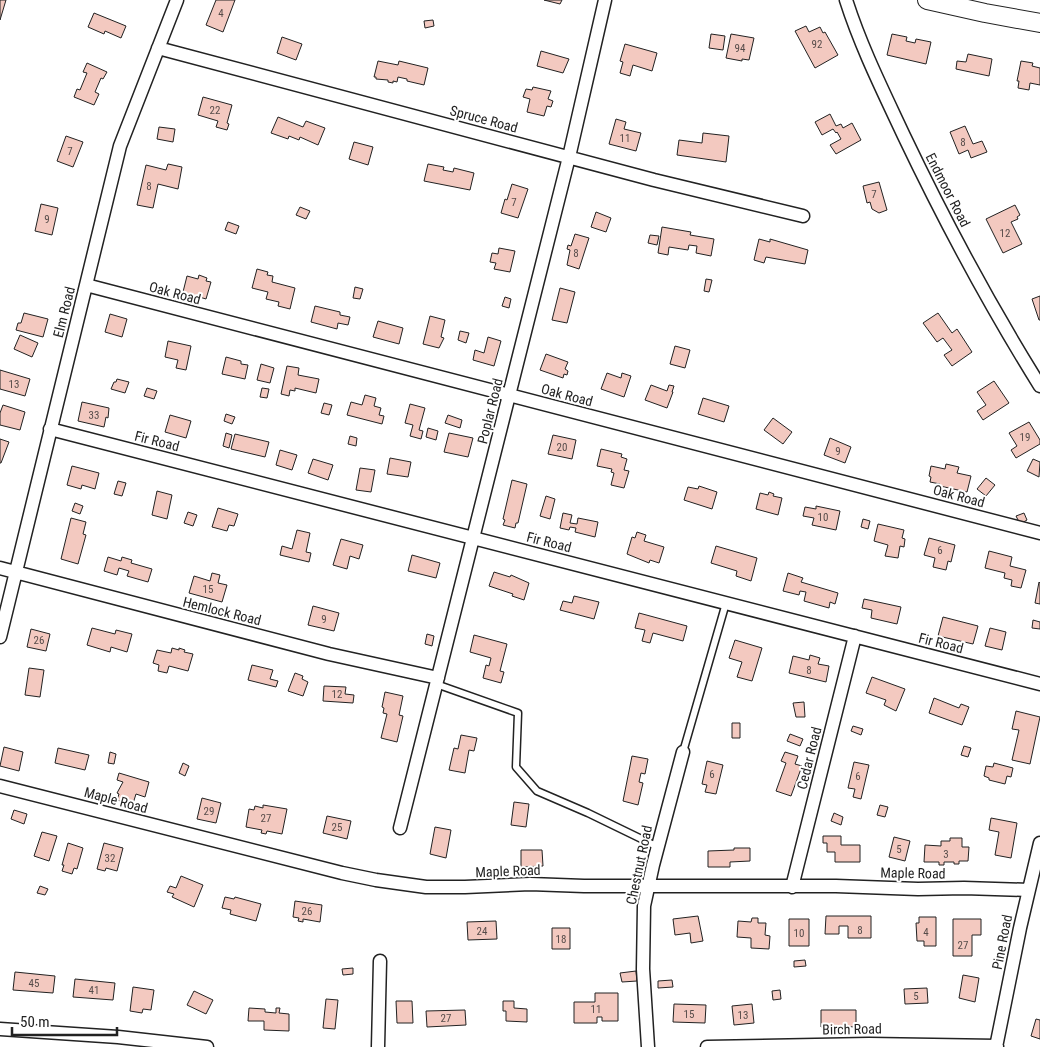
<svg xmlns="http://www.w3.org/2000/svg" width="1040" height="1047" viewBox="0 0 1040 1047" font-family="'Roboto Condensed',sans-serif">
<rect width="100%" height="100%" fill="#fff"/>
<path fill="#f3c9c0" stroke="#222" d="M0,0H6L0,20Z
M216,0H235L223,32L206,25Z
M544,0H562L560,4Z
M94,13L126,26L121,38L105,31L104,34L88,27Z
M433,20L434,26L425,28L424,21Z
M806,26L809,32L820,27L823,33L825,32L838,55L815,68L795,31Z
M711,34L725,36L723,50L709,48Z
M731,34L754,38L749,60L742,59V61L726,58Z
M892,34L907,37L906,41L915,43L916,39L931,42L926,64L887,55Z
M282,37L302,44L296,60L277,53Z
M625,44L657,53L652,71L633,65L630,76L620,73L623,62L620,61Z
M541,51L569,59L563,73L537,66Z
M968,54L992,59L989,76L956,69L957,61L966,62Z
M378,61L398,65L399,61L428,68L424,85L407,81V79L398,77L397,82L393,81V83L388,82V80L376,79V77H374Z
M1021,61L1033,63L1032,66L1040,68V85L1030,83L1029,90L1018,88L1019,81H1017Z
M87,63L107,72L103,79L101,78L95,92L99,94L94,105L74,97L77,89L80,90L87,73L83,72Z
M533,87L551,91L548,99L553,101L551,107L547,106L544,116L527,112L530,99L523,97L526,89L532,90Z
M203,97L232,105L227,123L229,124L227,130L216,127L218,121L198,115Z
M830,114L836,126L841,124L843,128L852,123L861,140L836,154L830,145L841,139L837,132L836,133L833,129L822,135L815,122Z
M278,117L303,127L306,121L325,128L318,145L300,137L299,140L289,136L288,139L271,133Z
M616,119L626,122L624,129L641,133L636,151L609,144Z
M965,126L973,144L982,141L987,152L971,158L968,150L959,154L950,132Z
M159,127L175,129L173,142L157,139Z
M703,133L729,136L726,162L677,155L679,140L702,143Z
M66,136L83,142L73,167L57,161Z
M354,142L373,147L368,165L349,159Z
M168,164L182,167L178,189L158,184L153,208L137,205L146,165L166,170Z
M428,164L444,167L443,170L453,172L454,168L474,173L470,190L424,181Z
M879,182L887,210L879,213L872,209L870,202L867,203L863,186Z
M512,184L528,189L518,218L501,213L505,199L507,200Z
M41,204L58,208L52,235L35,231Z
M1015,205L1020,215L1017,217L1018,219L1011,222L1022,244L1003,253L986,219Z
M300,207L310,211L306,219L296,215Z
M596,212L611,218L606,232L591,227Z
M228,222L239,226L236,234L225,230Z
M662,227L691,232L690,235L714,239L711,256L696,253L697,246L689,245L688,250L669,247L668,255L658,253Z
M575,234L589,238L579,269L567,265L570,250L567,249L568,245L571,246Z
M650,235L659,236L657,245L648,243Z
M759,239L770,242V239L808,250L805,264L766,257L764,263L754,260Z
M499,248L515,251L510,272L494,269L496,263L490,262L492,253L498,254Z
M257,269L268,272L267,275L273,276L272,282L295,288L290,309L278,306L279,302L266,299L268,292L252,288Z
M199,275L207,278L206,281L211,282L206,299L183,292L187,276L198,279Z
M706,279L712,280L709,292L704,291Z
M355,287L363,289L360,299L353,298Z
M560,288L575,292L567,323L552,320Z
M1040,296V320H1039L1032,299Z
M505,297L511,299L509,308L502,306Z
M315,306L340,312V315L350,317L348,325L338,323L337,329L311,322Z
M24,313L48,319L43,337L16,330L18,323H21Z
M938,313L952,333L957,329L972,352L952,366L944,355L952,350L943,338L937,342L923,323Z
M110,314L127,319L122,337L105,332Z
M430,316L445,320L441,337L444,338L439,348L423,344Z
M378,321L403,328L399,344L373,337Z
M460,331L469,333L466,343L458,340Z
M20,335L38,343L32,357L14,349Z
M488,337L501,341L494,366L473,360L475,350L484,353Z
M168,341L191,346L186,370L176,368L178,360L165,357Z
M675,346L690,350L685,368L670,364Z
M546,354L568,362L565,369L568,371L567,375L564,374L563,378L540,370Z
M226,357L241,361V364L248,365L245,379L222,374Z
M261,364L274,368L270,383L257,380Z
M287,366L299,368L298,375L319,379L316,393L295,388V391L290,390L289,396L281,394Z
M0,370L30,379L25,396L0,389Z
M607,373L621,378L622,373L631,376L624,397L601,389Z
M117,379L129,382L125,393L111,389L114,382H116Z
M994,381L1009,403L983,420L977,411L986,405L977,392Z
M651,385L667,391L669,385L674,386L672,392H673L667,408L645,400Z
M147,388L157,391L154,399L144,396Z
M262,388L269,389L267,398L260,397Z
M365,395L376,398L374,406L381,408L379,415L384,416L382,424L347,415L351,402L362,405Z
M703,398L729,406L724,422L698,414Z
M82,402L109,408L108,418L106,417L104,427L78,421Z
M324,403L332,405L329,415L321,413Z
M410,404L425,408L419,430L423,431L421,439L410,436L413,425L405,423Z
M3,405L25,412L20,430L0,425V413Z
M226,414L235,417L232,424L224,421Z
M170,415L191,421L186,438L165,432Z
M448,415L462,420L460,428L445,423Z
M773,418L792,432L783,444L764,430Z
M1029,422L1040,440V444L1016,458L1011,450L1017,446L1009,433Z
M428,428L438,431L436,440L426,437Z
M226,433L232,435L229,448L223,446Z
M449,433L473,438L468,457L444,452Z
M235,434L269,442L265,457L231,449Z
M553,435L576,440L572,459L548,454Z
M350,436L357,438L356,446L348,444Z
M830,438L851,447L845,463L824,455Z
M0,439L9,442L1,463H0Z
M601,449L622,454L621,457L627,459L624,470L629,471L624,488L611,485L614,473L611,472L612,469L597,466Z
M280,450L297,455L292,470L276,465Z
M390,458L411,462L408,477L387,474Z
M313,459L333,465L328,480L308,473Z
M1033,459L1040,462L1039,477L1027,471Z
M946,464L959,467L957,473L971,476L967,492L940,486V484L930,482L931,477L929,476L931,466L945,469Z
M72,466L99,473L95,489L82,485L81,489L67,485Z
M360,468L375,470L371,492L356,490Z
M986,478L995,485L986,496L977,489Z
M512,480L527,484L518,523H516L515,528L503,525L505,520L503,519Z
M118,481L126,483L122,496L114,494Z
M699,486L717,492L712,509L684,500L688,487L698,489Z
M157,491L172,495L167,519L152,515Z
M769,492L774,494L773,496L782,498L778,515L756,509L760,493L768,495Z
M546,496L555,499L550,519L540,516Z
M75,503L83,506L80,514L72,511Z
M816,506L840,511L836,530L812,525L814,518L803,516L805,507L816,509Z
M218,508L238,514L234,526L229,525L227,531L212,527Z
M188,512L197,515L193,526L184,523Z
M563,513L572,515L570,523L577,524L578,518L598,522L595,537L575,532L576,528L570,527L569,530L560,528Z
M1024,513L1027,520L1020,524L1016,516Z
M71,518L86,522L83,534L86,535L78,564L61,559Z
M863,519L870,521L868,529L861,527Z
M878,524L904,530L902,538L905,539L904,547L900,546L898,558L885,556L888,545L874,541Z
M297,530L310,533L306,552L311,553L309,562L280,555L282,546L292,549Z
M637,532L646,535L644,541L664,547L659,563L650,560L649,563L627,554L632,537L635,538Z
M929,538L955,545L951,562L948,561L946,570L933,567L935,558L924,555Z
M341,539L363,545L359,559L350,556L347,569L333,565Z
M716,546L757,558L751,581L736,576L737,571L711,563Z
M989,551L1012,557L1010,566L1026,570L1021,588L1011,586L1012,580L1004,578L1005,573L985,568Z
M412,555L440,563L436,578L408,571Z
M108,557L121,561L122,557L132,560L131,563L152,569L148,582L127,576L129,571L119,568L117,575L104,571Z
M494,572L510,577L511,575L529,583L524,600L512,596L513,594L489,586Z
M212,573L220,575L218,583L227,585L222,602L189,593L194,576L210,581Z
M788,573L803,578L801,582L838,593L835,604L830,602L829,608L804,601L806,592L800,591L799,595L783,591Z
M1039,582L1040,583V604L1035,603Z
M574,596L599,602L594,619L560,610L563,601L572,603Z
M864,599L901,607L897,624L871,618L872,610L862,608Z
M313,606L339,613L334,631L308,625Z
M639,613L687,626L683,641L653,633L650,643L642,641L645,630L635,628Z
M943,617L978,626L973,644L938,636Z
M1033,620L1040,622V629L1032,628Z
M92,628L115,634L116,630L132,634L127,652L111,647L110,652L87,645Z
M990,628L1006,632L1002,650L985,646Z
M31,629L50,634L46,651L27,647Z
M427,634L434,636L432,646L425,644Z
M474,635L507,644L500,671L504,672L501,683L483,678L486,665L489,666L491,658L470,652Z
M735,640L762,648L752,681L737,677L742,662L729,658Z
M172,648L179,650V648L185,650L184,652L193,654L188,671L169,666L167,673L158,671L159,665L153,663L157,650L171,653Z
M810,655L820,658L818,664L829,666L826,682L789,673L793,656L809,660Z
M252,665L273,670L270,679L278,681L276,687L248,680Z
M29,668L44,670L40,697L25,695Z
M295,673L303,676L302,679L308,682L303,696L288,691Z
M872,677L905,689L896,711L884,705L886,700L866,693Z
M324,686L346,687L345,694L354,695L353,703L323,701Z
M385,692L403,696L399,715L403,716L397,742L381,738L387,714L383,713L384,708L382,707Z
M934,698L959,708L961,704L969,707L962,725L929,713Z
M804,702L805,717H796L793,703Z
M1016,711L1040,717L1030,764L1012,760L1019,730L1012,729Z
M732,723H740V738H732Z
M853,726L863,729L861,735L851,731Z
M790,734L803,739L800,746L787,741Z
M461,735L477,738L474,751L469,750L465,773L449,770L454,748L458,749Z
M964,746L971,748L968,757L961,755Z
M4,747L23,752L19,771L0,766Z
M58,748L89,755L85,770L55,763Z
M110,752L116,754L114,764L108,763Z
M785,752L798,756L795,764L802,766L791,796L776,791L786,763L781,761Z
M632,756L648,759L645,774L641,773L639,782L643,783L638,805L623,801Z
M707,761L723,765L716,794L705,792L707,785L702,784Z
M854,762L869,765L861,799L853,797L855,789L848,788Z
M183,763L189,766L185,776L179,773Z
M994,763L1013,768L1011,777L1007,776L1005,784L989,780V778L984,776L986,766L993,767Z
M119,773L149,782L145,797L136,794L131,810L125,808L126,803L117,800L119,794L117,793L123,782L117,780Z
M202,798L221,803L216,823L197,819Z
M514,802L529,804L526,827L511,825Z
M263,805L287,809L282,834L267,831L266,834L261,833L262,830L246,827L249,809L254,810L255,806L263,808Z
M880,805L888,807L885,817L877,815Z
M14,810L27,814L24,824L11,819Z
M834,813L843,817L841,825L831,821Z
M327,816L351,821L347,839L323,833Z
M991,818L1017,823L1011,858L995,855L999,832L989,830Z
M435,827L451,830L446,858L430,854Z
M42,832L57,836L49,861L34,856Z
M823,836H841V845H860V862H835V852H827V843H823Z
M894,837L910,841L905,861L889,857Z
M950,838H962V847H969L968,861H959V864H954V862H944V865H939V862H924L925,845L941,846V841H950Z
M68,843L83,848L77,869L74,868L72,874L62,871L64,865H62Z
M104,843L123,848L117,871L106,868L105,871L97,869Z
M734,848H750V861L730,862V867H708V851L734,850Z
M521,850H542L543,866L521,867Z
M181,876L203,885L194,907L172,897L174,894L167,892L170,886L176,888Z
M40,886L48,889L45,895L37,893Z
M225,897L234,899L235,897L261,904L256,921L230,914L231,910L222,908Z
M295,901L322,905L320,922L303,919V922L298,921L299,918L293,917Z
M698,916L703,941L691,943L690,933L675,935L673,919Z
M826,916H871V938H848V926H839V934H825Z
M919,917H936V946H924V941H917L916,923H919Z
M752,918H758V923H766L765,935L770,936L769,949L751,948V938L737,937L738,921L751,922Z
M789,919H809V946H789Z
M953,919H981V935H972V956H953Z
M496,921L497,939L468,940L467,922Z
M552,928H570V949H552Z
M805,960L806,966L794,967V961Z
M353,968V974L343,975L342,969Z
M636,971L637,981L622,982L620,973Z
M15,972L55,976L53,993L13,990Z
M963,975L979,978L975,1002L959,998Z
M75,979L115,983L113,1000L73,997Z
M672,980L673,987L658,988V981Z
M133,987L154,990L151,1010L143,1009L142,1013L130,1011Z
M927,988L928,1003L905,1004L904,989Z
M780,990L781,999L773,1000L772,991Z
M194,991L213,1000L206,1014L187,1005Z
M595,993H618V1021H602V1017H597V1023H574V1002H595Z
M326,999L338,1000L335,1029L323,1028Z
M396,1001H412L413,1023H397Z
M503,1001H514V1008L527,1009V1022L506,1021V1011H503Z
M674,1004L706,1005L705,1023L673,1022Z
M752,1004L754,1023L734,1025L732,1006Z
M249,1008L265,1009V1012L276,1013V1008H280L279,1013L289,1014V1031L264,1030V1021H248Z
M465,1010L466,1025L427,1027L426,1011Z
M821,1010H856V1027L833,1026V1031H828V1027H821Z
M1036,1019L1040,1020V1039L1031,1036Z"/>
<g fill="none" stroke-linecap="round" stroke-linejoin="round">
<g stroke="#222" stroke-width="9">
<path id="service" d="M436,684L518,713L516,767L537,791L588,813L658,847
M683,752L726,603"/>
</g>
<g stroke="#222" stroke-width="15">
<path id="minor" d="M846,0C861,47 883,91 904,136C945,222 990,306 1040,386
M158,48L654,180L803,216
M86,285L1040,533
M50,429L1040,684
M0,568L329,654L438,678
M0,637L120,146L177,0
M0,786L342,873L376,880L426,887H465L530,884L584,886H836L918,889L964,888L1029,890
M400,828L569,157L605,0
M792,887L855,636
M0,1029L118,1037L207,1047
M378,1047L380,961
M648,1047L643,969L644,906L653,865L683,752
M707,1047L869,1044L997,1046
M996,1047L1020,928L1040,843"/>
</g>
<g stroke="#222" stroke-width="20">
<path id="secondary" d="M927,0L985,13L1040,23"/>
</g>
<use href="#service" stroke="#fff" stroke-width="6"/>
<use href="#minor" stroke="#fff" stroke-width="12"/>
<use href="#secondary" stroke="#fff" stroke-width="18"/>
</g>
<g text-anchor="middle" stroke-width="4" stroke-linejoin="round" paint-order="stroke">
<g font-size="11" fill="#564c4a">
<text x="221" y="17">4</text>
<text x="817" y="48">92</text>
<text x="740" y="52">94</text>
<text x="215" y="114">22</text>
<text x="625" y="142">11</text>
<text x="963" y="146">8</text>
<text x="70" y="155">7</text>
<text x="149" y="190">8</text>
<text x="874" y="198">7</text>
<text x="514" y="206">7</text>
<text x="47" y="223">9</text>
<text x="1005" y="237">12</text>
<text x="576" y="257">8</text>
<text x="14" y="388">13</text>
<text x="94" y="419">33</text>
<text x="1025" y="441">19</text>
<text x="562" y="451">20</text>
<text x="838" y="455">9</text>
<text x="823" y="521">10</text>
<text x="940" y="554">6</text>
<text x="208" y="593">15</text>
<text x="324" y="623">9</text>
<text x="39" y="644">26</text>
<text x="809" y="674">8</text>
<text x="337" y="698">12</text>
<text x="712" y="778">6</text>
<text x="858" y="780">6</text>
<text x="209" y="815">29</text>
<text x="266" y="822">27</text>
<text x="337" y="831">25</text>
<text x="899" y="853">5</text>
<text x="946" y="858">3</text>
<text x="110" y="862">32</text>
<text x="307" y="915">26</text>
<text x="860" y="934">8</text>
<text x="482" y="935">24</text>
<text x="926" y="936">4</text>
<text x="799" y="937">10</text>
<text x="561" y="943">18</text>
<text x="963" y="949">27</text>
<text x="34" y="987">45</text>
<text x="94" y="994">41</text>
<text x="916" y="1000">5</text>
<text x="596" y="1013">11</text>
<text x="689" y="1018">15</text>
<text x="743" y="1019">13</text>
<text x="446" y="1022">27</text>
</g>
<g font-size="14" fill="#222" stroke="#fff">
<text transform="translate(484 119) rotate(15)" y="5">Spruce Road</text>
<text transform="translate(948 190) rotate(63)" y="5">Endmoor Road</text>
<text transform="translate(175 293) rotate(15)" y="5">Oak Road</text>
<text transform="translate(64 312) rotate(-76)" y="5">Elm Road</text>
<text transform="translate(567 395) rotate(15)" y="5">Oak Road</text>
<text transform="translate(490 411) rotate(-76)" y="5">Poplar Road</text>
<text transform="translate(157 441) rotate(14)" y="5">Fir Road</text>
<text transform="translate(959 496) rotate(15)" y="5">Oak Road</text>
<text transform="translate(549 542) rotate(14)" y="5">Fir Road</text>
<text transform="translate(222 611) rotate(14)" y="5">Hemlock Road</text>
<text transform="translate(941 643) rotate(14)" y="5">Fir Road</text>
<text transform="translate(809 758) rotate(-76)" y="5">Cedar Road</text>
<text transform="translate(116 800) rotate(15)" y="5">Maple Road</text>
<text transform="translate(639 865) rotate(-78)" y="5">Chestnut Road</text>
<text transform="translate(508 871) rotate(-2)" y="5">Maple Road</text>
<text transform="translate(913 873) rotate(1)" y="5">Maple Road</text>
<text transform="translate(1002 942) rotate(-79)" y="5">Pine Road</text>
<text transform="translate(852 1029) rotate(-1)" y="5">Birch Road</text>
</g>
</g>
<path d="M12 1027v8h105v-8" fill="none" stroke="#222222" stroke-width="2.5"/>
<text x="20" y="1027" font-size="15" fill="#222222" stroke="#ffffff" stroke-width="4" paint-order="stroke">50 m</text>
</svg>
